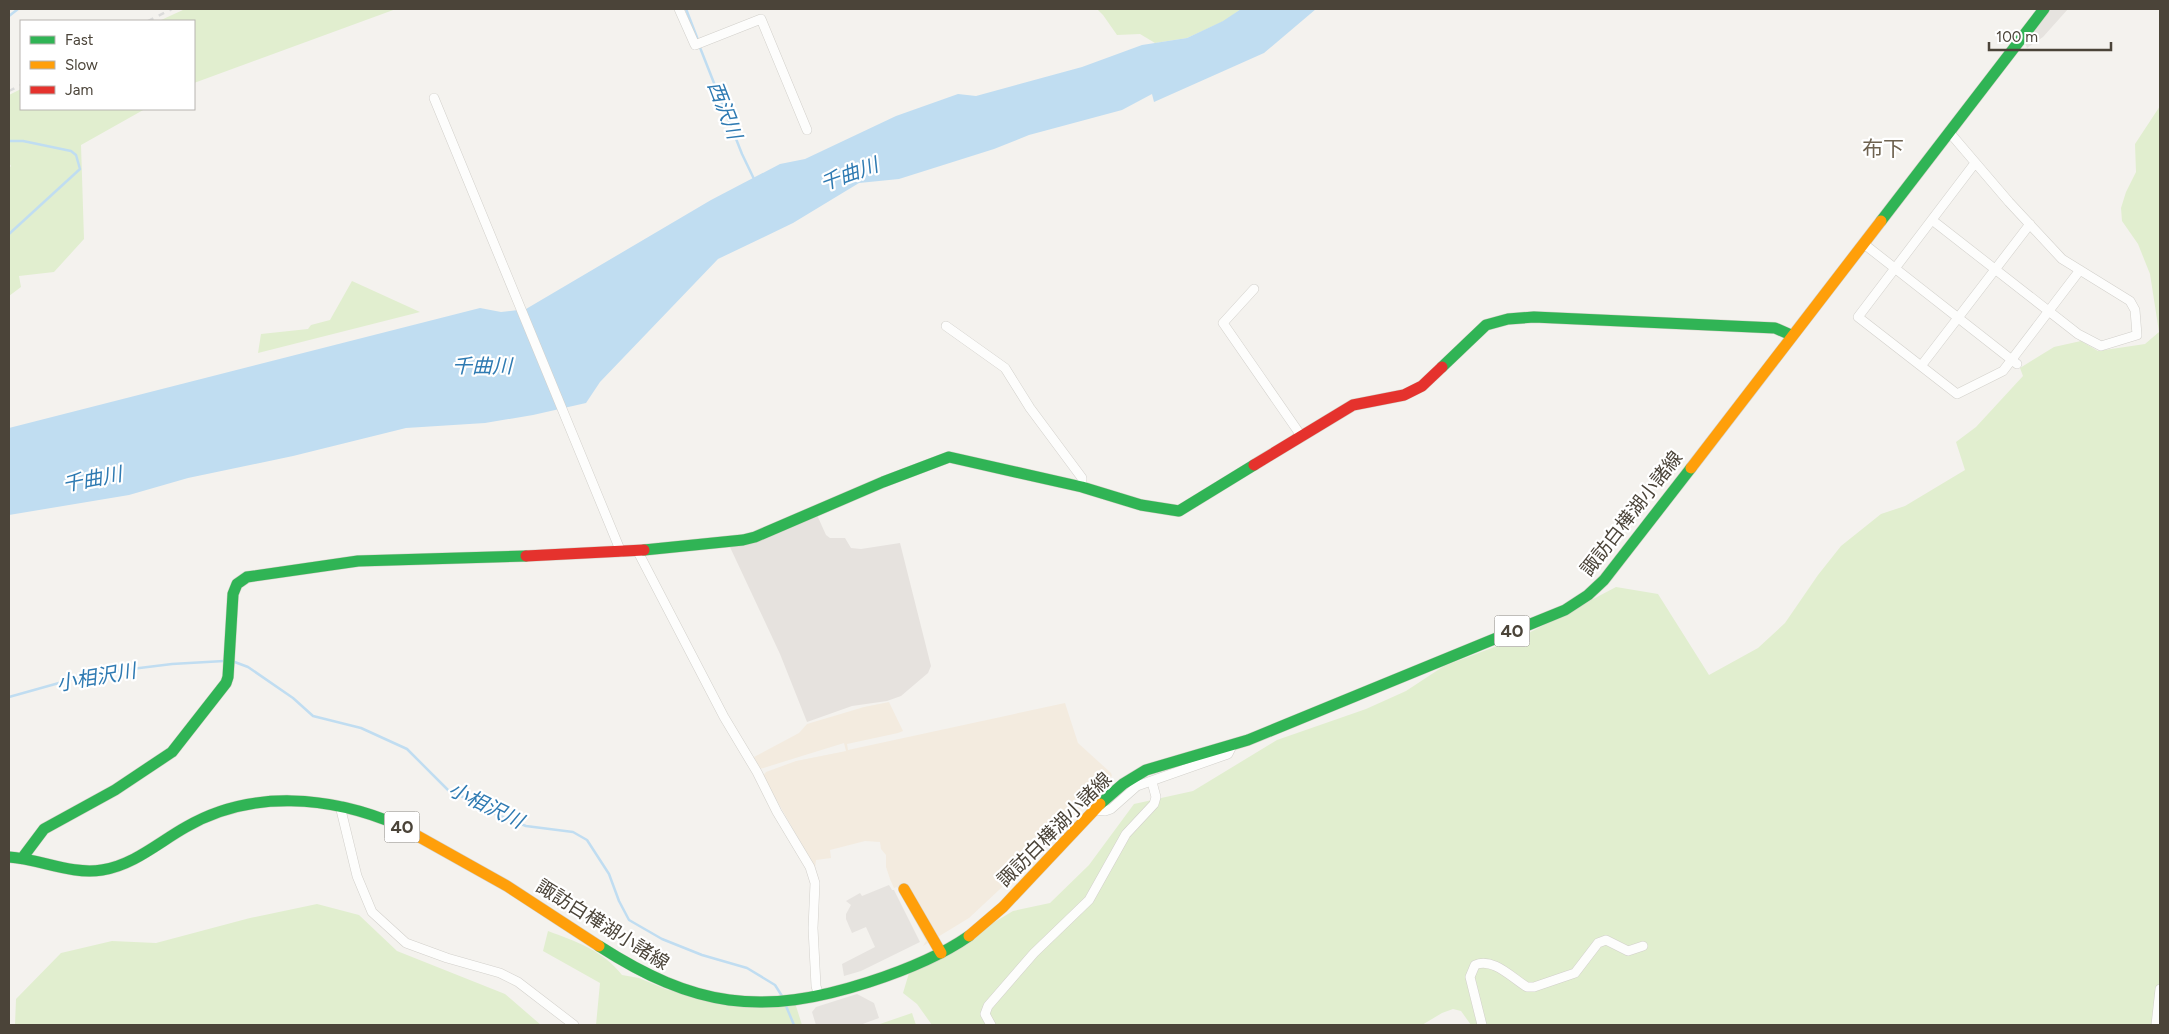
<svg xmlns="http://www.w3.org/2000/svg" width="2169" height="1034" viewBox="0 0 2169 1034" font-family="Figtree,'Noto Sans JP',sans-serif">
<rect width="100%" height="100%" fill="#f4f2ee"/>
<path fill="#f3ebdf" d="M889,702L903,731L898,733L847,744L848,750L1065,703L1078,743L1111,773L1112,776L1014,876L969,918L923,946L926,941L897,887L894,888L890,879L886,867V855L881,849L880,842L865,841L830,850L831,858L816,860L815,868L763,776L766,772L796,761L846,751L844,743L760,769L754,757L799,733L807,724L864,707Z"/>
<path fill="#e6e2de" d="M817,515L826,535L830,538H845L851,548L861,549L900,543L931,666L928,673L901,696L887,701L852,706L807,722L780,654L729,545Z"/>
<path fill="#e1eecf" d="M185,9H396L194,83V21H159Z
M1097,9H1241L1226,20L1187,38L1155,43L1140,34L1117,35L1103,15Z
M21,89V109H145L81,145L84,239L54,272L19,276L21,287L9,296V168L11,166L9,163V95Z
M2160,106V1025H1471L1461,1011L1453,1009L1442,1013L1422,1025H932L917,1004L903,993L909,973L1013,911L1050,903L1089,865L1134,804L1193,791L1277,740L1366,709L1406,691L1444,666L1521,637L1616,587L1658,594L1709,675L1758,648L1785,623L1818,575L1841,546L1881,514L1905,506L1965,470L1956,442L1976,427L2023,376L2020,368L2054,347L2081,341L2098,351L2145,344L2159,332L2150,274L2138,244L2122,221L2121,208L2126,192L2136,172L2135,144Z
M352,281L420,312L258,353L261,334L308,329L311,325L330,320Z
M317,904L359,915L397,951L505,994L541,1025H15L16,999L61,953L112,941L156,943L250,918Z
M548,931C575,941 604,951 622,975L639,978L668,990L796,1006L802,1025H596L600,983L543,951Z
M912,1013L916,1025H877Z"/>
<path fill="#e6e3df" d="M2050,9H2068L2043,37L2027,48L2025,43Z
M889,885L892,890H894L920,942L861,971L844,976L842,964L875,947L866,927L852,933L846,919V914L851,905L846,901L860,893L862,896Z
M857,994L874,1003L879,1018L860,1025H816L812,1012L816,1007Z"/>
<path fill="#c0ddf1" d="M1241,9H1316L1264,53L1154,102L1152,94L1122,110L1029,135L994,149L899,179L859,183L793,223L718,259L600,382L586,403L533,415L485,423L406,428L293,456L188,478L129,495L9,515V428L480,308L501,312L526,309L711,200L780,164L805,159L896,116L958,94L976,96L1082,67L1142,45L1187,38L1223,21Z"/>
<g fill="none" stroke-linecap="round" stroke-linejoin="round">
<path stroke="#c0ddf1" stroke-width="2.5" d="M686,9L698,40
M9,16L18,9
M699,45L742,154L754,179
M9,141H23L71,151L76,155L80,169L9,234
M232,661L248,667L293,698L313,716L361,728L407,749L451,793L463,797L495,814L526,826L573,832L587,840L609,874L619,901L629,920L662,939L702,955L747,968L775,985L782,996
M9,697L91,674L172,664L224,661
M786,1006L794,1025"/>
<g stroke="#d2d0cb" stroke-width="10">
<path id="street" d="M679,9L695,45L761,19L807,130
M434,98L621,552
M1975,163L1858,317L1957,394L2003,371L2080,270
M1932,220L2078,334L2101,346L2137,335L2135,310L2130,301L2062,259L2009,202L1950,133
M1864,244L2017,364
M1254,289L1223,323L1302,437
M946,326L1005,368L1030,408L1082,478V487
M1921,366L2030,224
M637,550L724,717L757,772L777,812L810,867L815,883L813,928L816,986L819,996
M341,806V810L357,876L372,912L406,943L447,958L500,973L518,982L574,1025
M1095,810L1105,811L1111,809L1137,786L1228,754L1232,746
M991,1025L985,1014L988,1006L1034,953L1089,900L1126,834L1154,804L1156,797L1152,782
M1482,1025L1470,977L1475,965C1493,957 1512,978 1527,987H1534L1575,973L1598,943L1606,940L1628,951L1643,946
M2156,1025L2160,989"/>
</g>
<g stroke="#d3cfc5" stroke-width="12">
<path id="fast" d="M1881,221L2044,9
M1442,367L1486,325L1508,319L1534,317L1775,328L1791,335
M644,550L743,540L755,537L883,482L949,457L1082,487L1141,505L1179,511L1254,465
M1100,804L1123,784L1146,770L1248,740L1565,610L1588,595L1604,580L1691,468
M9,857C40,859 71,875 102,870C134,865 159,842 186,827C251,789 331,796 398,825
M23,857L44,829L115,790L172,752L226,683L228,677L233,594L237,584L247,577L358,561L526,556
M599,946C694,1007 761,1017 869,982C903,971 939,957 969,936"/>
</g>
<g stroke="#d3cfc5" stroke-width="12">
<path id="slow" d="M1691,468L1881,221
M398,825L507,886L599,946
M904,889L941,953
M969,936L1003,907L1100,804"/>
</g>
<g stroke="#d3cfc5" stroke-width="12">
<path id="jam" d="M1254,465L1353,405L1404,395L1422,386L1442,367
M526,556L644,550"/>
</g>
<use href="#street" stroke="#fdfdfc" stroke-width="9"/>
<use href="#fast" stroke="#30b455" stroke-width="11"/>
<use href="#slow" stroke="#ff9f0a" stroke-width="11"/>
<use href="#jam" stroke="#e5322d" stroke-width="11"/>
<path stroke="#dbdbda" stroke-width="2.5" stroke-dasharray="6 6" stroke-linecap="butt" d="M148,21L172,9
M9,91L21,85"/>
</g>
<g text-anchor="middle" stroke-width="4.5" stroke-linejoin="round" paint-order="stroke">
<g fill="#fff" stroke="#817c74" stroke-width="1">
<rect x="1494.5" y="615.5" width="35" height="31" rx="4"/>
<rect x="384.5" y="811.5" width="35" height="31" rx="4"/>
</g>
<g font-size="18" font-weight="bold" fill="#4b4439">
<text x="1512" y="637">40</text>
<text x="402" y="833">40</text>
</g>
<g font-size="19" fill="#4b4439" stroke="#fff">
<text transform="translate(1631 513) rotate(-52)" y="7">諏訪白樺湖小諸線</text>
<text transform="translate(1054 829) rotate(-45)" y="7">諏訪白樺湖小諸線</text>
<text transform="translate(603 924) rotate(32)" y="7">諏訪白樺湖小諸線</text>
</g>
<g font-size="20" font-style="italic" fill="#2e7ab2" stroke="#fff">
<text transform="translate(725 110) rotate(69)" y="7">西沢川</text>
<text transform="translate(849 174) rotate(-20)" y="7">千曲川</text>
<text x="482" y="373">千曲川</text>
<text transform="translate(92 479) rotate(-11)" y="7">千曲川</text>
<text transform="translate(96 677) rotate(-10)" y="7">小相沢川</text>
<text transform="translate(486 805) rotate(26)" y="7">小相沢川</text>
</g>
<g font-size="21" fill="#6e6250" stroke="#fff">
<text x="1883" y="156">布下</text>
</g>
</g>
<rect width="2169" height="1034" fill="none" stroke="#4b4439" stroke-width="20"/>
<rect x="20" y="20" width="175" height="90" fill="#ffffff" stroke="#b7b4b0"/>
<rect x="30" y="36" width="25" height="8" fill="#30b455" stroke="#b7b4b0"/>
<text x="65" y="45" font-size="15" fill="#4b4439">Fast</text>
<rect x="30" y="61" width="25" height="8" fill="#ff9f0a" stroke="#b7b4b0"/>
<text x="65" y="70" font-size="15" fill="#4b4439">Slow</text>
<rect x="30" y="86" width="25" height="8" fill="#e5322d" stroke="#b7b4b0"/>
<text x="65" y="95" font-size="15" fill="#4b4439">Jam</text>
<path d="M1989 42v8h122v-8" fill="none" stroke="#4b4439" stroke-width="2.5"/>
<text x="1996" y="42" font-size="15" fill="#4b4439" stroke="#ffffff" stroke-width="4" paint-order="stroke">100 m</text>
</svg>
